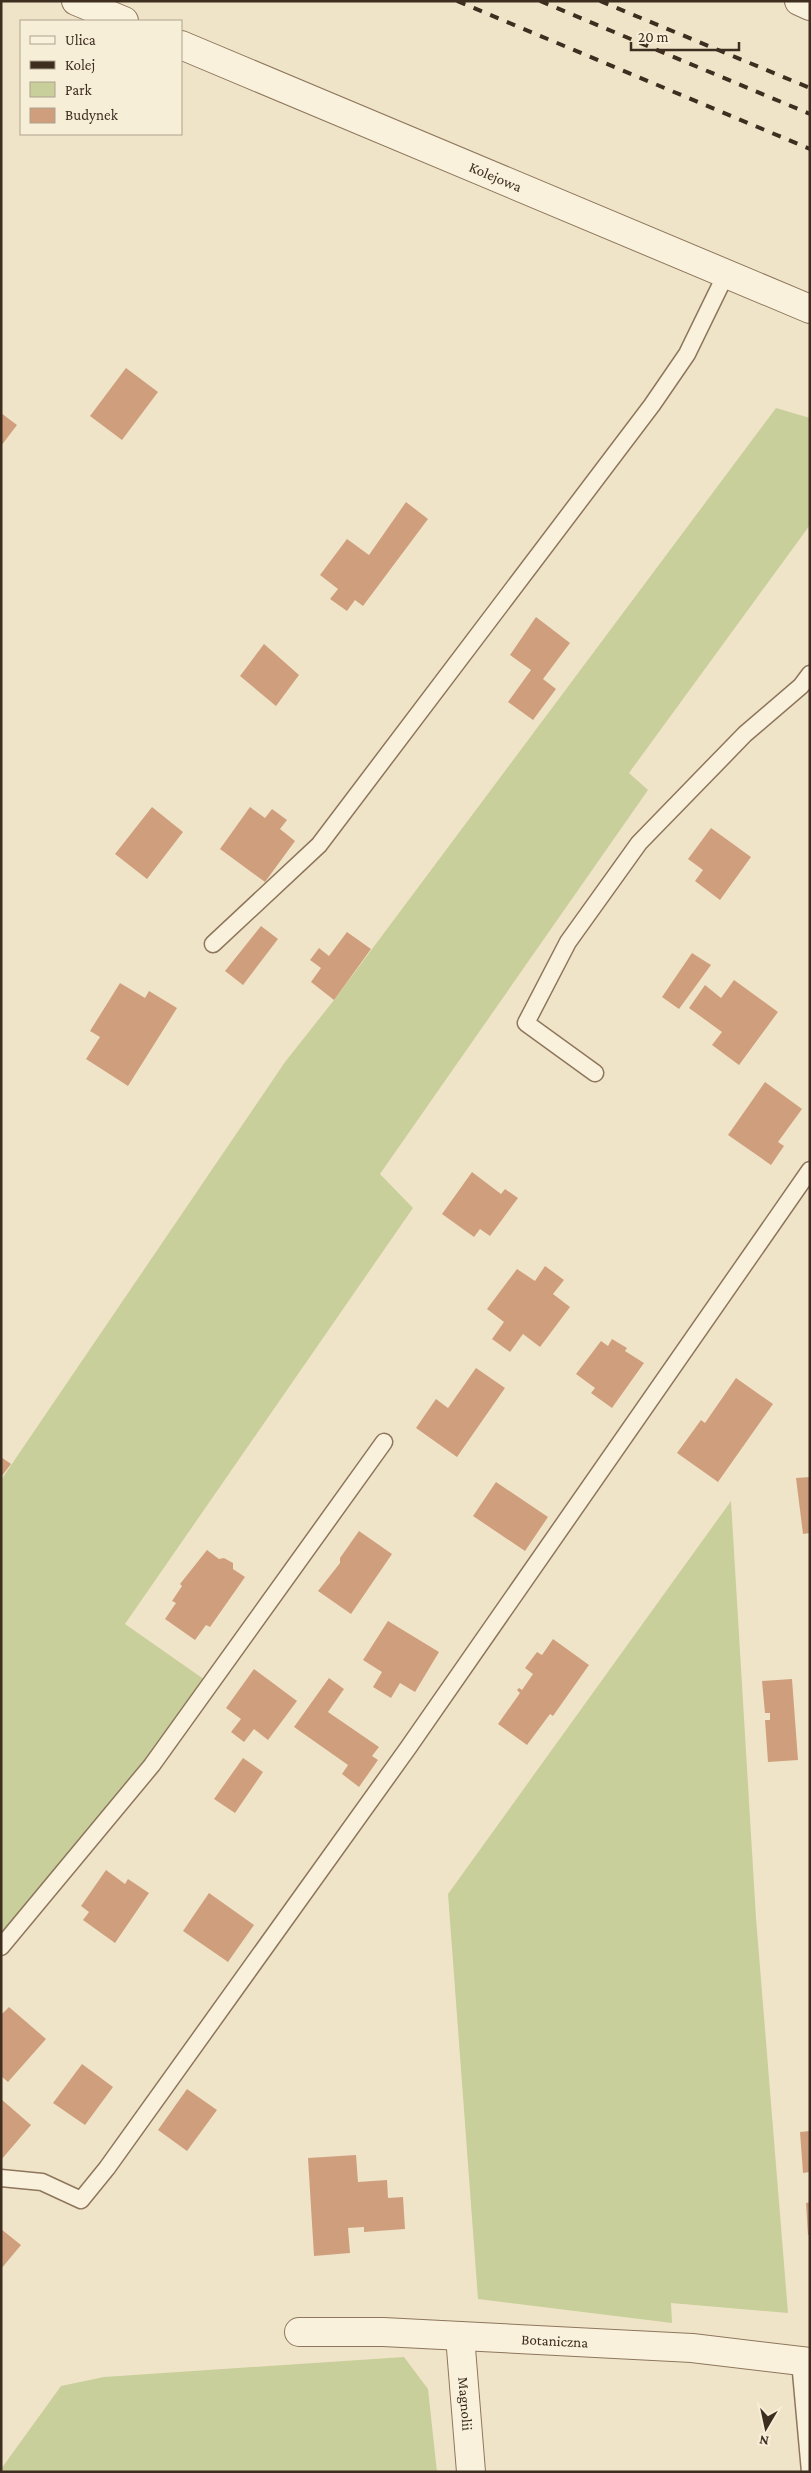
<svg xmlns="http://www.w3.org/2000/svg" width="811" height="2473" viewBox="0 0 811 2473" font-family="'Crimson Pro',serif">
<rect width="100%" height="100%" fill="#f0e4c8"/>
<path fill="#c9cf9b" d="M776,408L810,418V525L629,773L648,790L380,1174L413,1208L125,1624L205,1680L148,1758L1,1935V1480L285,1062L334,1000Z
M731,1501L756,1918L788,2313L671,2303L672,2323L478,2299L448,1894Z
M404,2357L428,2389L437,2472H1V2469L61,2386L104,2377Z"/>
<path fill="#cf9f7d" d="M126,368L158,392L122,440L90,416Z
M1,413L17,425L1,446Z
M406,502L428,519L363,606L355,600L347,611L330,599L338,589L320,575L347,539L369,555Z
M536,617L570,643L543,679L556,689L533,720L508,702L531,670L510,655Z
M264,644L299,675L276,706L240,676Z
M152,807L183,832L147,879L115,854Z
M250,807L265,818L272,809L287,820L280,829L295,841L265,882L220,849Z
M711,828L751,857L720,900L695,881L703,870L688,859Z
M261,926L278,939L243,985L225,971Z
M347,932L371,949L334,1000L311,982L321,968L310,960L319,948L329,956Z
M692,953L711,965L679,1009L662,997Z
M734,980L778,1012L739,1065L712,1045L722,1032L689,1008L705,985L721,998Z
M120,983L145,998L149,991L177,1008L128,1086L86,1059L100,1037L90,1031Z
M765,1082L802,1109L778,1142L784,1146L771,1165L728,1135Z
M472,1172L501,1194L505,1189L518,1198L490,1236L480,1229L474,1237L442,1214Z
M545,1266L564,1280L553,1294L570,1307L540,1347L523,1334L510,1352L492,1339L504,1322L487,1309L517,1269L535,1281Z
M612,1339L627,1348L625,1351L644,1363L612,1408L591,1393L595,1388L576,1374L601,1341L608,1346Z
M476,1368L505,1388L457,1457L416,1428L436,1399L448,1408Z
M736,1378L773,1404L718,1482L677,1453L701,1420L705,1423Z
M1,1457L11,1464L1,1477Z
M810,1477V1533L803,1534L796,1478Z
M496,1482L548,1517L525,1551L473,1516Z
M359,1531L392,1554L351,1614L318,1591L340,1563V1558Z
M207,1550L219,1559L224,1558L233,1563V1569L245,1577L210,1627L206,1625L195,1640L165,1619L176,1603L172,1601L182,1586L180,1584Z
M388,1621L439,1652L415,1692L400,1683L391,1698L373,1687L382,1672L363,1660Z
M553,1639L589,1665L553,1716L550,1714L527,1745L498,1724L520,1693L517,1690L519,1688L522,1690L533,1674L525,1668L537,1652L542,1655Z
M254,1669L297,1701L268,1740L254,1729L244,1742L231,1732L241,1719L226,1708Z
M329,1678L344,1689L328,1712L379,1747L372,1756L378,1760L359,1787L342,1774L348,1765L294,1727Z
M792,1679L798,1760L768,1762L765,1720H770V1713H765L762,1681Z
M243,1758L263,1772L235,1813L214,1799Z
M106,1870L125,1884L128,1879L149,1893L115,1943L83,1920L89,1912L81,1906Z
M209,1893L254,1925L228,1962L183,1931Z
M9,2007L46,2039L8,2082L1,2076V2015Z
M82,2064L113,2087L85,2125L53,2103Z
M187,2089L217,2110L187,2151L158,2130Z
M1,2099L31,2125L1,2160Z
M810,2131V2172L803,2173L800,2132Z
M356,2155L358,2182L387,2180L388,2198L403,2197L405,2229L364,2232V2227L348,2228L350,2253L314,2256L308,2158Z
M810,2202V2235H808L806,2203Z
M1,2229L21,2245L1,2269Z"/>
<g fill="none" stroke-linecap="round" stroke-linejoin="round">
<g stroke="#8d765c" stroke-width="19">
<path id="lane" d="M213,944L319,845L652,405L687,354L726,274
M595,1073L526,1023L568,942L639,843L745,734L801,686L810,674
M1,1947L152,1765L384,1442
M1,2178L42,2182L81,2200L107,2168L408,1748L810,1170
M800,2361L810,2472"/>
</g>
<g stroke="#8d765c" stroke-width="30">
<g id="street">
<path d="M76,1L124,21"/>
<path d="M799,1L810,6"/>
<path id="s1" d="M181,45L810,309"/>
<path id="s2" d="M299,2332H383L692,2348L810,2362"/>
<path id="s3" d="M460,2336L471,2472"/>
</g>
</g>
<use href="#lane" stroke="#faf1dc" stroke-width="16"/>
<use href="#street" stroke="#faf1dc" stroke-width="28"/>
<path stroke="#3d2e20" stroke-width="4" stroke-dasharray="9 9" stroke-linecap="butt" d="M457,1L810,149
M540,1L810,114
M600,1L810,88"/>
</g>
<g text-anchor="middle" stroke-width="5" stroke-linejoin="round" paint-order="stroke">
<g font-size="15" fill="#3d2e20" stroke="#f7eed8">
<text dy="5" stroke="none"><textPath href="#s1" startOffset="341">Kolejowa</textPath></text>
<text dy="5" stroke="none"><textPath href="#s2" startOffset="256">Botaniczna</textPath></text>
<text dy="5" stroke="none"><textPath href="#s3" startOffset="68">Magnolii</textPath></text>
</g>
</g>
<rect width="811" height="2473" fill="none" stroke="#3d2e20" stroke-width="5"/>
<rect x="20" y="20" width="162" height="115" fill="#f7eed8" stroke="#ada18e"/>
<rect x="30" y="36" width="25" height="8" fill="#faf1dc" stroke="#ada18e"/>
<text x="65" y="45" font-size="15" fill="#3d2e20">Ulica</text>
<rect x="30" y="61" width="25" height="8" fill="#3d2e20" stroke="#ada18e"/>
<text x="65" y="70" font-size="15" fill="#3d2e20">Kolej</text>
<rect x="30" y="82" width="25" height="15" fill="#c9cf9b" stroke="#ada18e"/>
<text x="65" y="95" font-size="15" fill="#3d2e20">Park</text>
<rect x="30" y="108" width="25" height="15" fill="#cf9f7d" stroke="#ada18e"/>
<text x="65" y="120" font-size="15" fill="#3d2e20">Budynek</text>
<g transform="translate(766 2428) rotate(189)" stroke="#f7eed8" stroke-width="4" paint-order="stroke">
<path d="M0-4L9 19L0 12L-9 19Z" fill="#3d2e20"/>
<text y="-8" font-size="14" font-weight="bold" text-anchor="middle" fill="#3d2e20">N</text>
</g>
<path d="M631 42v8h108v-8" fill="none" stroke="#3d2e20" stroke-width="2.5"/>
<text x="638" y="42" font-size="15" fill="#3d2e20" stroke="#f7eed8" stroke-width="4" paint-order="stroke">20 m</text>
</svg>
